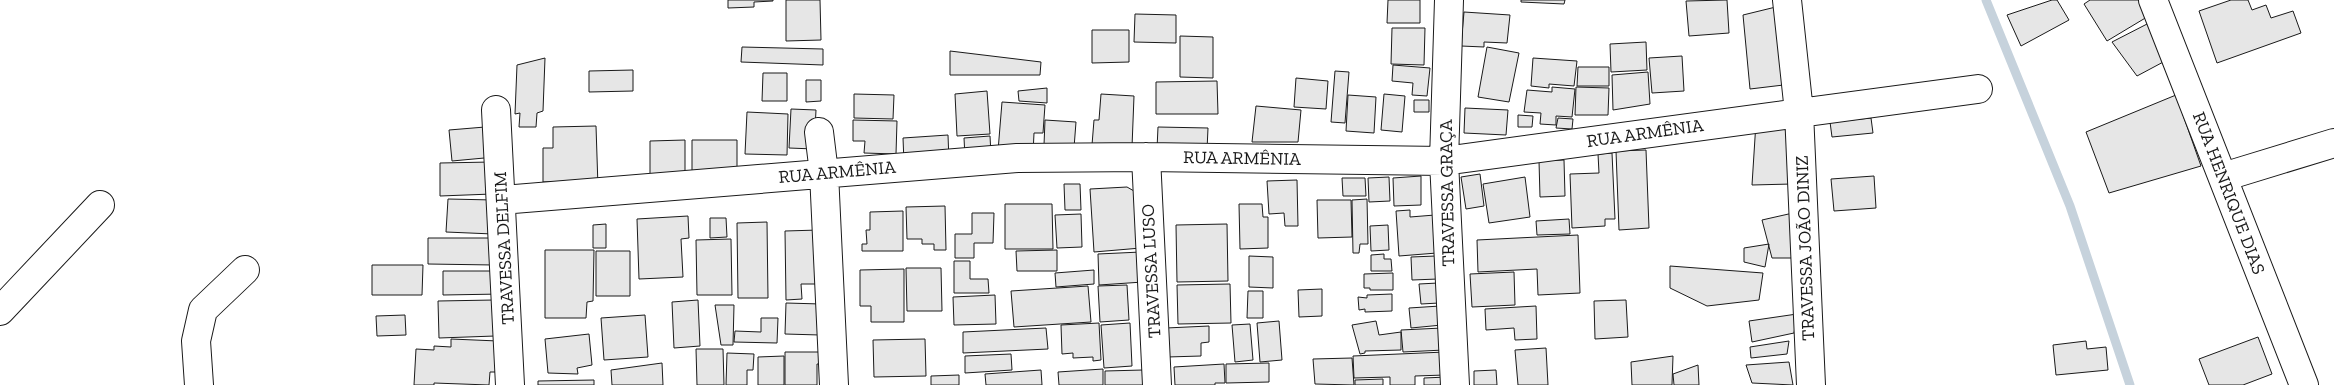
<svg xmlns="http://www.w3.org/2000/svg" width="2334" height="385" viewBox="0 0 2334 385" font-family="'Zilla Slab',serif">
<rect width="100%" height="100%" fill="#fff"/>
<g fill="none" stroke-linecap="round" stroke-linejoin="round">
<path stroke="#c6d2dc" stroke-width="9" d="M1986,0L2070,206L2130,385"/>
</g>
<path fill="#e6e6e6" stroke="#1a1a1a" d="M728,0H773V1L754,2V7L728,8Z
M786,0H820L821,40L786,41Z
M1388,0H1420V23H1387Z
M1521,0H1565L1564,4L1521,2Z
M1727,0L1729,33L1689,36L1686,1Z
M2052,0H2057L2069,20L2021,46L2007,15Z
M2090,0H2142L2147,17L2107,41L2084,4Z
M2231,0H2248L2252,10L2266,5L2271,18L2293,11L2301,33L2217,63L2199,11Z
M1784,5L1792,84L1750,89L1743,15Z
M1464,12L1510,15L1507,43L1484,42V47L1461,46Z
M1135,14L1176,15V43L1134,42Z
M2149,23L2167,60L2137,76L2112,42Z
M1392,28H1425L1424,65L1391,64Z
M1092,30H1129V62L1092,63Z
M1180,36L1213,37V78L1180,77Z
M1646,42L1647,70L1611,72L1610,44Z
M742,47L823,49V65L741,62Z
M1487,47L1519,53L1509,102L1478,97Z
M950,51L1041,62L1040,75H950Z
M1682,56L1684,91L1652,93L1649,58Z
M545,58L543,111L537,113L536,127H519L520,113L515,114L517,65Z
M1533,58L1577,61L1574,86L1549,84V88L1531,86Z
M1393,65L1430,68L1427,96L1412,95L1413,83L1392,81Z
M1578,67H1609V86H1577Z
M633,70V91L589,92V71Z
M1335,71L1349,72L1345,123L1331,122Z
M1648,72L1650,104L1613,110L1612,75Z
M763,73H787V101H762Z
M1296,78L1328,81L1326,109L1294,107Z
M806,80H821V101L806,102Z
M1217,81L1218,114H1156V82Z
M1552,87L1575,89L1572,117L1556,116V125L1540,124L1541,113L1524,112L1527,90L1552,92Z
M1576,87L1609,88L1608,115H1575Z
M1047,88V103L1019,101L1018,91Z
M987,91L990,134L957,136L955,94Z
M854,94L894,95L893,119L854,118Z
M1101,94L1134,96L1132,147L1092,145L1094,120H1099Z
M1384,94L1405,96L1402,132L1381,130Z
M1348,95L1376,97L1374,133L1346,131Z
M2176,95L2201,166L2109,193L2086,132Z
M1414,100H1429V112H1414Z
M1002,102L1045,105L1043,133H1034L1033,154L998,151Z
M1256,106L1301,110L1298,142H1252Z
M1465,108L1508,110L1506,135L1464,133Z
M791,109L816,110L814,149L789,148Z
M747,112L788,114L787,155L745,154Z
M1518,115L1533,116L1532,127H1518Z
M1558,118L1573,119L1572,129L1556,128Z
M1871,118L1873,133L1832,137L1830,122Z
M853,120L897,121L896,154L864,153L865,141H853Z
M1045,120L1076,122L1074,148L1044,145Z
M1756,122H1790L1792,184L1752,185Z
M596,126L598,187L584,181L543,182V148H553V127Z
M485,127L495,157L452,161L449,130Z
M1158,127L1208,128L1207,150L1157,149Z
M948,135L949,161L904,163L903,138Z
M990,136L991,155L965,157L964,138Z
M685,140V178L650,179V141Z
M692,140H737V177L692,178Z
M1646,150L1649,228L1619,230L1616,151Z
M1612,153L1615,219H1605V226L1572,228L1570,174L1599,173L1598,154Z
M1564,160L1565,196L1540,197L1539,161Z
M491,162L492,194L440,196V163Z
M1480,174L1484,206L1466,209L1461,177Z
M1421,176V205L1394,206L1393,178Z
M1874,176L1876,208L1834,211L1831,179Z
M1389,177L1390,201L1369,202L1368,178Z
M1525,177L1530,217L1489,223L1483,184Z
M1342,178H1365L1366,196H1343Z
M1297,180L1298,226H1285L1284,213L1269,214L1267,181Z
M1064,184H1080L1081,210H1065Z
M1127,187L1134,191L1141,248L1094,252L1090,189Z
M448,199L494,200L493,234L446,232Z
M1367,199L1368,244H1360L1359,253H1353L1352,200Z
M1317,200H1351L1352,237L1318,238Z
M1005,204H1052L1053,249H1005Z
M1239,204H1262L1263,217H1268V248L1240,249Z
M945,206L946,250H934V244H922V239H907L906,207Z
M1410,210V217L1435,215L1437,253L1399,256L1396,211Z
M903,211V251H862V244H867L866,230H870V212Z
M972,213H994L993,243H974V258H955V234H972Z
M1793,213L1794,258H1772L1762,220Z
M1081,214L1082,247L1057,248L1055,215Z
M688,216L689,238L681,239L683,277L639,279L637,219Z
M710,218H726L727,237L710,238Z
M1569,219L1570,234L1537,235L1536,221Z
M767,222L768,298H738L737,223Z
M606,224V248H593V225Z
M1227,224L1228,281L1177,282L1176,225Z
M1388,225L1389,250L1371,251L1370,226Z
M819,230L820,284H801L802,299L786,300L785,231Z
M1578,235L1580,293L1538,295L1537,269L1478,272L1477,240Z
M428,238H494V265L428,264Z
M731,239L732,295H697L696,240Z
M1769,244L1765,267L1744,262V248Z
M545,250H594L593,301L587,302L586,318H545Z
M1057,250V271H1017L1016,251Z
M596,251H630V296H596Z
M1141,252L1143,282L1099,285L1098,254Z
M1384,254V259H1391L1392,271H1371V255Z
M1249,256L1273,257V288L1249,287Z
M1436,256L1438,279L1412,280L1411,257Z
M954,261H970V279H988L989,293H954Z
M372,265H423L422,295H372Z
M1670,266L1763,273L1759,300L1707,306L1670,288Z
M906,268H941L942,311H907Z
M904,269V322H871V306H860V270Z
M1094,270V284L1056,287L1055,273Z
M443,271H501L502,294L443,295Z
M1514,272L1515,305L1472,307L1470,274Z
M1393,273V290H1370V288H1364V274Z
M1438,283L1439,303L1421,304L1419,284Z
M1230,284L1231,323L1178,324L1177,285Z
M1127,285L1129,320L1100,322L1098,286Z
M1088,286L1091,322L1014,327L1011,291Z
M1322,289V316L1299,317L1298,290Z
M1248,291H1263V318H1247Z
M1392,294V311L1365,312V309L1359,310L1358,297L1367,298V295Z
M995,295L996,324L954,325L953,297Z
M494,300L495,336L439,338L438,301Z
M698,300L700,346L674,348L672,302Z
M1626,300L1628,337L1595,339L1594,301Z
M786,303L821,304L820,335L785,334Z
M715,305H734L733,345H721Z
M1440,306L1442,325L1411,328L1409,308Z
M1536,306L1537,339L1515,340L1514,328L1486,330L1485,309Z
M1797,314L1794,333L1752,342L1749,321Z
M405,315L406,335L377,336L376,316Z
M645,315L648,357L604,360L601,318Z
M761,318H778L777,343L734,342L735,331L761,332Z
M1279,321L1282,360L1260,362L1257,323Z
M1376,321L1379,335L1401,332V350L1365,351V353L1360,354L1352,325Z
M1099,323L1101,360L1093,361V357L1073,358V353L1062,354L1061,325Z
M1130,323L1132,366L1104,368L1101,325Z
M1250,324L1253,360L1235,362L1232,325Z
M1209,326V342L1201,343V356L1167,357L1166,328Z
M1046,328L1048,349L963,353V332Z
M1442,328L1444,350L1403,352L1401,330Z
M589,334L592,365L577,368L578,374L548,373L545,339Z
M2258,337L2272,374L2243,385H2209L2199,359Z
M451,339L498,341L496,372H490L489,385L434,383V385H414L416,349L434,350V346L451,347Z
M925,339L926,376L874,377L873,340Z
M1789,341L1787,354L1751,358L1750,347Z
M2086,341L2087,349L2106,347L2108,370L2056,375L2053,345Z
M1546,348L1548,385H1518L1515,350Z
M696,349H723L724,385H697Z
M785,352H825V364H817V385H785Z
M1445,352V375L1415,376V385H1390V377L1354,378L1353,356Z
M727,353L754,354L753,370H747V385H726Z
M1011,354L1012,370L965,373V356Z
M784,356V385H758V357Z
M1673,356L1672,385H1632L1631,362Z
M1352,358L1354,385L1315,384L1313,359Z
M1789,362L1793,385L1752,383L1746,365Z
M662,363L663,385H612L611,370Z
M1269,363V382L1226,383V364Z
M1224,364L1225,383H1215V385H1175L1174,367Z
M1698,365L1699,385H1674L1673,374Z
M1103,369V385H1059L1058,372Z
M1041,370L1042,385H986L985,374Z
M1143,370V385H1105V371Z
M1496,370L1497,385H1474V371Z
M959,375V385H931V376Z
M1447,377V385H1424V378Z
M1383,379V385H1355V380Z
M594,380V385H538V381Z"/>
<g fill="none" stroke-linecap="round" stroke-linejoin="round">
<g stroke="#1a1a1a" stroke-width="30">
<path id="minor" d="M1449,0L1444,161L1455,385
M1787,0L1799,112L1811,385
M2153,0L2304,385
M496,110L510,385
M819,132L824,173L834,385
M1146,157L1157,385
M2223,177L2334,143
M502,200L1017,158L1146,157L1444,161L1978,89
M0,311L100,205
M199,385L196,341L203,310L245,270"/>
</g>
<use href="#minor" stroke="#fff" stroke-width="28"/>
</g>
<g text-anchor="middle" stroke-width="4" stroke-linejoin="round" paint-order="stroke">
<g font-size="18" fill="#1a1a1a" stroke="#fff">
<text transform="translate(1645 133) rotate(-8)" y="6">RUA ARMÊNIA</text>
<text transform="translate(1242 158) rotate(1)" y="6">RUA ARMÊNIA</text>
<text transform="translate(837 172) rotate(-5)" y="6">RUA ARMÊNIA</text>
<text transform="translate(1447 193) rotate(-91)" y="6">TRAVESSA GRAÇA</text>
<text transform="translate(2229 193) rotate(69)" y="6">RUA HENRIQUE DIAS</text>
<text transform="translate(504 248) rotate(-93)" y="6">TRAVESSA DELFIM</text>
<text transform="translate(1805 248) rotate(-92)" y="6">TRAVESSA JOÃO DINIZ</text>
<text transform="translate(1151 271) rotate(-93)" y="6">TRAVESSA LUSO</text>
</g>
</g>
</svg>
